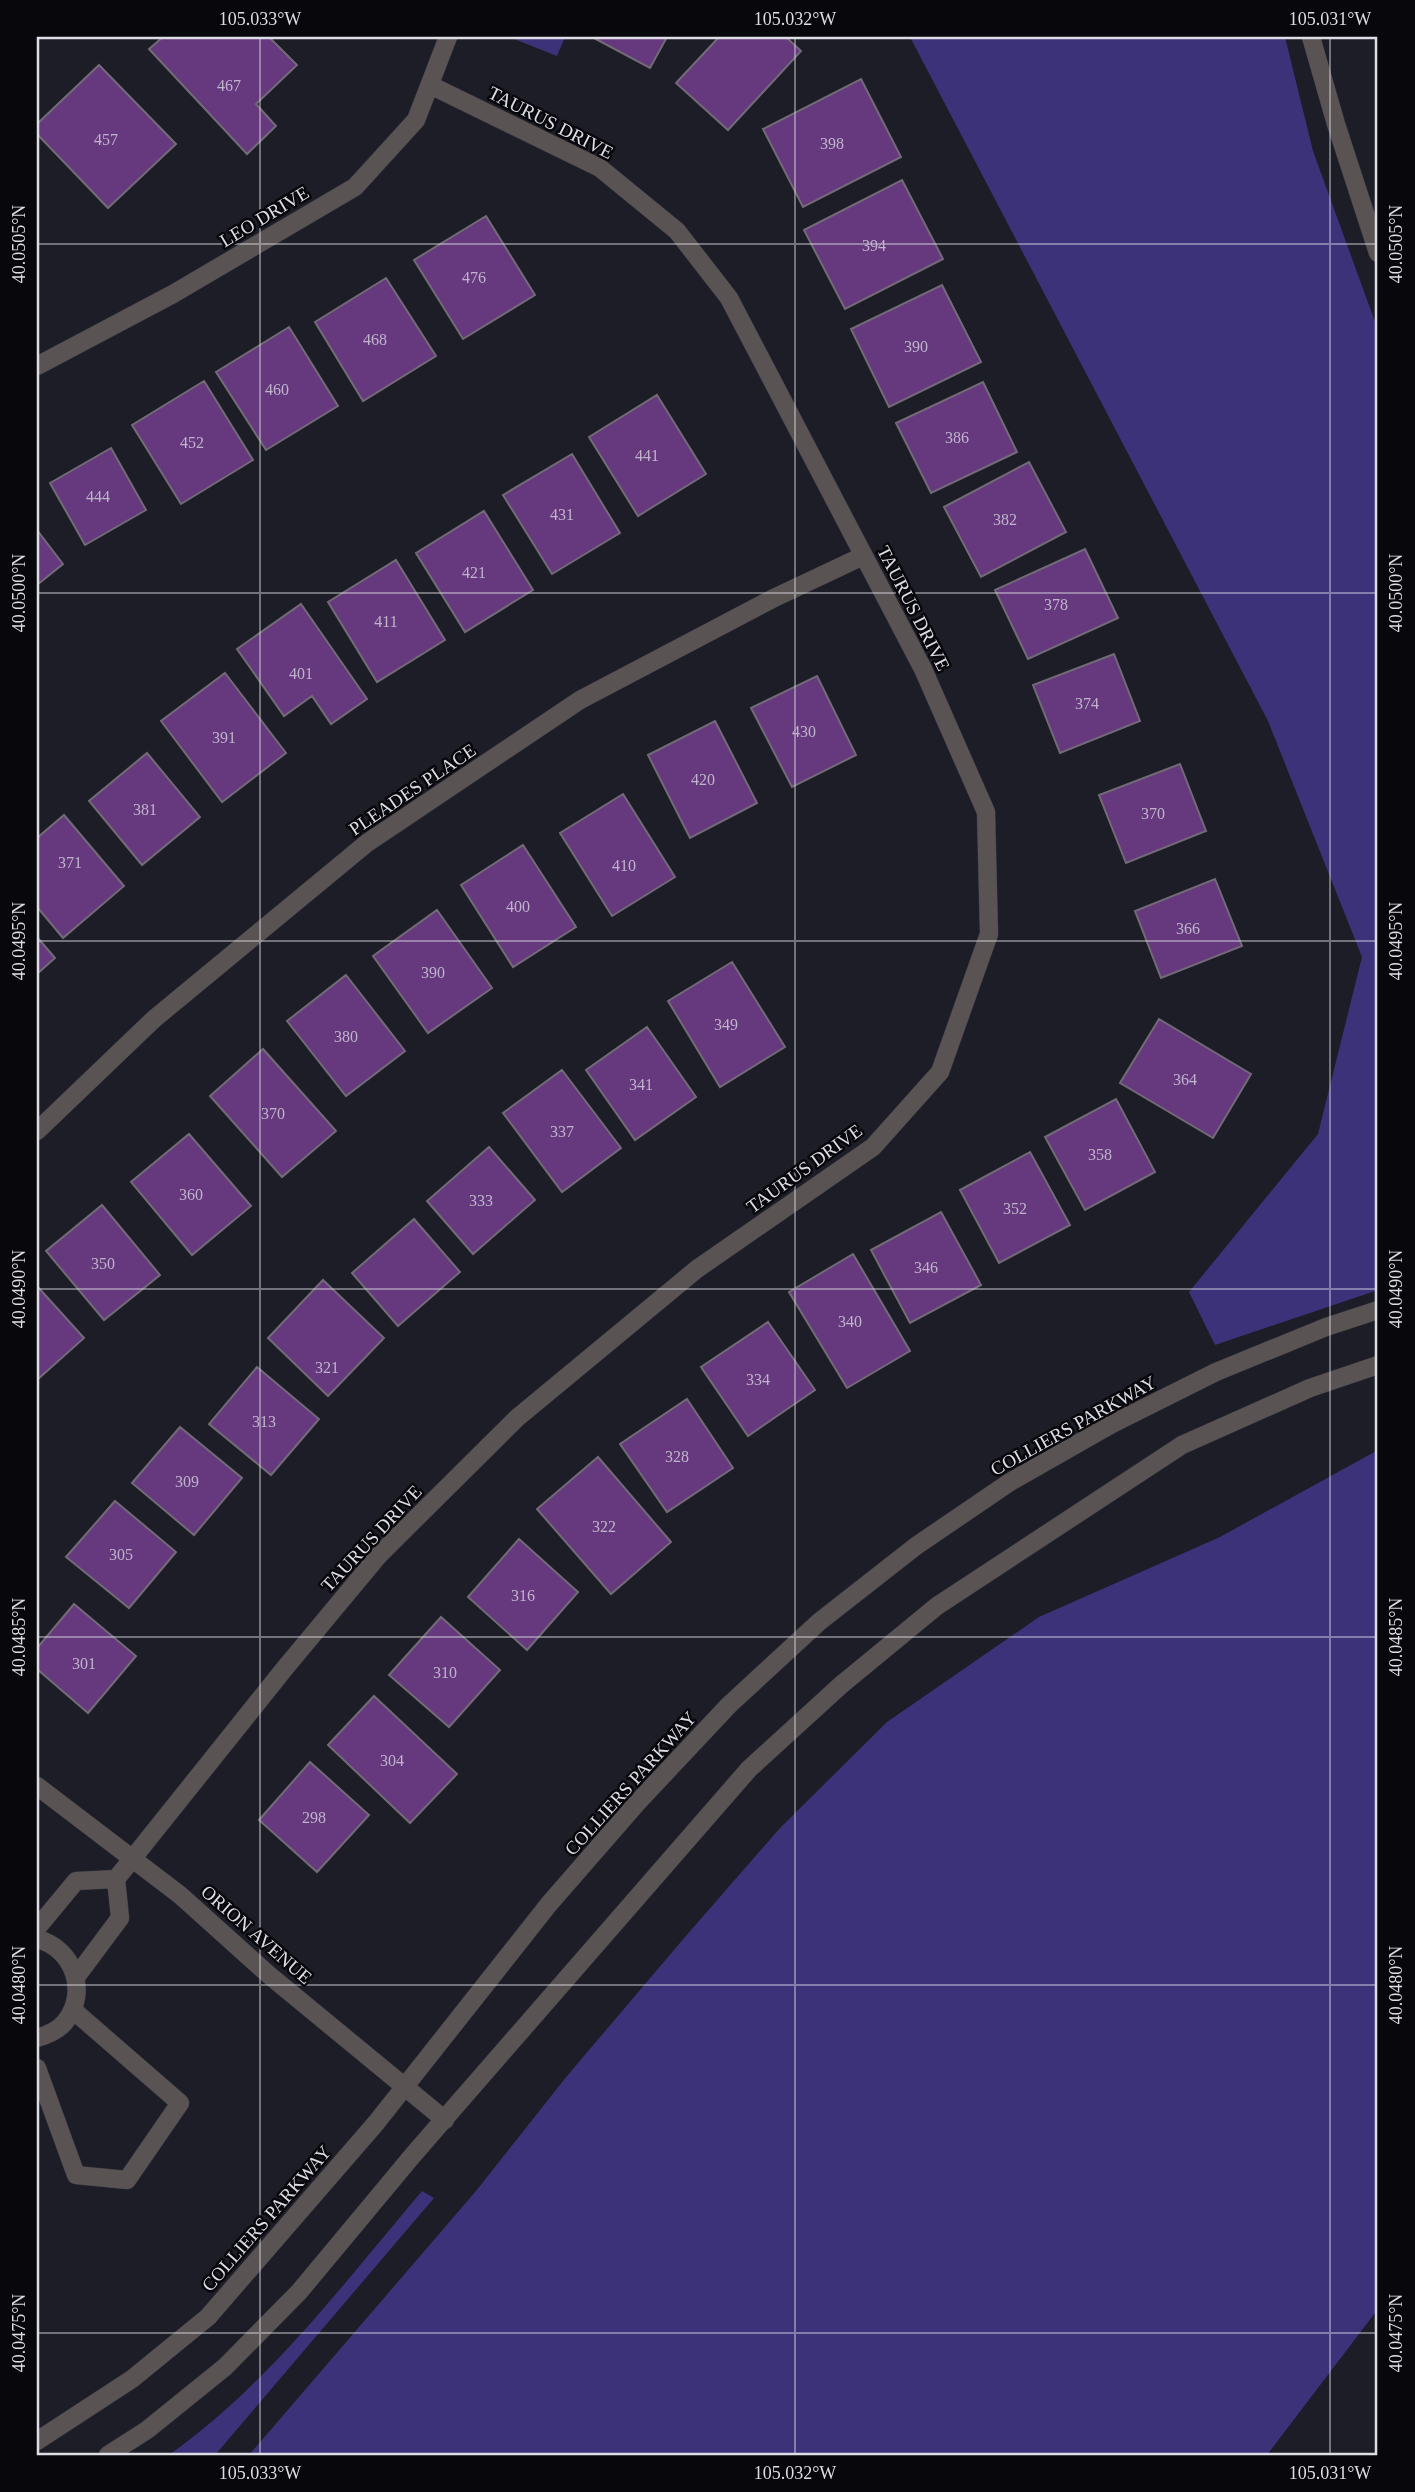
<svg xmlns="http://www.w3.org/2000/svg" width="1415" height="2492" viewBox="0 0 1415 2492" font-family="'Times New Roman',serif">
<rect width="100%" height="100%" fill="#1d1d27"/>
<path fill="#3b327a" d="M509,37H565L557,56Z
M910,37H1285L1313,151L1378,330V1290L1215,1345L1189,1292L1318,1134L1362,957L1268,721Z
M1378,1450V2309L1267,2455H249L476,2191L567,2076L685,1937L780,1828L887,1722L1039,1617L1220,1537Z
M422,2191L434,2198L215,2455H169C269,2384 343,2284 422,2191Z"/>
<path fill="#66397e" stroke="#726b77" stroke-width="2" d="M163,37H269L297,65L256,104L276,126L247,154L149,49Z
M592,37H667L650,68Z
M719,37H786L801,51L728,130L676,83Z
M99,65L176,144L108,208L37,134V124Z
M861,79L901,157L803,207L763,129Z
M902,180L943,259L845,309L804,230Z
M486,216L535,295L463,339L414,260Z
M386,278L436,356L363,401L315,322Z
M942,285L981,362L889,407L851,329Z
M289,327L338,406L266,450L216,372Z
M204,381L253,460L181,504L132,425Z
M983,382L1017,452L931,493L896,423Z
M657,395L706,474L638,516L589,437Z
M111,448L146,510L85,545L50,483Z
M572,454L620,533L552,574L503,495Z
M1029,462L1066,532L981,577L944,507Z
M484,511L533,590L465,632L416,553Z
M37,530L63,564L37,585Z
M1085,549L1118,618L1028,659L995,590Z
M396,560L445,640L377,682L328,602Z
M301,604L367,699L331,724L312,696L284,716L237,649Z
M1114,654L1140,721L1060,753L1033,685Z
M225,673L286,753L222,802L161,721Z
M817,676L856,755L792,787L751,708Z
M715,721L757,803L690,838L648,755Z
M147,753L200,817L142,865L89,801Z
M1180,764L1206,831L1126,863L1099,795Z
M623,794L675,877L612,916L560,833Z
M64,815L124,886L63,938L37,907V838Z
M523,845L576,927L513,967L461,885Z
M1215,879L1242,946L1161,978L1135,911Z
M437,910L492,988L428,1033L373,956Z
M37,937L55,958L37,974Z
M732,962L785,1047L720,1087L668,1001Z
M346,975L405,1051L346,1096L287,1021Z
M1159,1019L1251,1074L1213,1138L1120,1083Z
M647,1027L696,1097L635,1140L586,1070Z
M263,1049L336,1131L282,1177L210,1096Z
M562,1070L621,1148L562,1192L503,1113Z
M1116,1099L1155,1172L1085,1210L1045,1137Z
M189,1134L251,1206L192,1255L131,1182Z
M489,1147L535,1200L473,1254L427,1201Z
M1030,1152L1070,1225L999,1263L960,1190Z
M102,1205L160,1275L104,1320L46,1251Z
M941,1212L981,1285L910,1323L871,1250Z
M414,1219L460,1272L398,1326L352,1273Z
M853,1254L910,1351L847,1388L789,1292Z
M323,1280L384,1338L328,1396L268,1338Z
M37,1286L84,1338L37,1380Z
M768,1322L815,1390L748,1436L701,1367Z
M257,1367L319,1419L271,1475L209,1424Z
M687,1399L733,1468L667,1512L620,1444Z
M180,1427L242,1478L194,1535L132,1483Z
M598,1457L671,1542L611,1594L537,1509Z
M115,1501L176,1552L129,1608L66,1557Z
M519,1539L578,1592L527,1650L468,1597Z
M74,1604L136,1656L88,1713L37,1669V1648Z
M441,1617L500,1670L449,1727L389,1675Z
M374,1696L457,1774L410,1823L328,1745Z
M310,1762L369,1815L317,1872L259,1820Z"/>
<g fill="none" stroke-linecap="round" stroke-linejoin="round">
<g stroke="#383842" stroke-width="19">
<path id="service" d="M37,1928L76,1881L116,1879L133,1858
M37,1939C74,1948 89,1993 65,2022C58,2031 47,2035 37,2038
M76,1977L120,1918L116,1879
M37,2068L76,2175L127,2180L180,2103L73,2010"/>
</g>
<g stroke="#383842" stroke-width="19">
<path id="minor" d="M37,366L173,294L355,187L416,120L448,37
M37,1131L154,1019L367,843L580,700L774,598L863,556
M37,1786L180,1895L269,1975L445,2120
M133,1858L285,1668L379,1555L517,1418L697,1269L873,1147L940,1072L989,934L986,812L923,669L729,298L677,231L600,168L430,85"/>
</g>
<g stroke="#383842" stroke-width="19">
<path id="tertiary" d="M1311,37L1336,124L1378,253
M37,2441L132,2379L208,2317L376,2123L549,1904L637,1803L729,1705L819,1622L916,1546L1010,1482L1112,1424L1216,1372L1326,1327L1378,1310
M108,2455L147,2430L225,2367L299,2292L413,2155L749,1769L841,1685L937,1606L1182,1445L1310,1388L1378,1365"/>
</g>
<use href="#service" stroke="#5a5353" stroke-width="18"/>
<use href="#minor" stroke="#5a5353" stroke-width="18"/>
<use href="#tertiary" stroke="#5a5353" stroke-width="18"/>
</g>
<path fill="none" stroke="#dddde5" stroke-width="2" stroke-opacity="0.45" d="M260,37V2455M795,37V2455M1330,37V2455M37,244H1378M37,593H1378M37,941H1378M37,1289H1378M37,1637H1378M37,1985H1378M37,2333H1378"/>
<g text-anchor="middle" stroke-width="5" stroke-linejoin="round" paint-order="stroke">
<g font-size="16" fill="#bfb4cb">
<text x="229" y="91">467</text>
<text x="106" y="145">457</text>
<text x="832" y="149">398</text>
<text x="874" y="251">394</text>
<text x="474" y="283">476</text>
<text x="375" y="345">468</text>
<text x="916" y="352">390</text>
<text x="277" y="395">460</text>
<text x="957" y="443">386</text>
<text x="192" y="448">452</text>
<text x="647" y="461">441</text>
<text x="98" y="502">444</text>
<text x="562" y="520">431</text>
<text x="1005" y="525">382</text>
<text x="474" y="578">421</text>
<text x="1056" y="610">378</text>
<text x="386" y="627">411</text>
<text x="301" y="679">401</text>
<text x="1087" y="709">374</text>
<text x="804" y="737">430</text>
<text x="224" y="743">391</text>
<text x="703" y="785">420</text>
<text x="145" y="815">381</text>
<text x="1153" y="819">370</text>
<text x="70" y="868">371</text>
<text x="624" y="871">410</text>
<text x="518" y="912">400</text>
<text x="1188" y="934">366</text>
<text x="433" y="978">390</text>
<text x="726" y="1030">349</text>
<text x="346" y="1042">380</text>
<text x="1185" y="1085">364</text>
<text x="641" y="1090">341</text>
<text x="273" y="1119">370</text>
<text x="562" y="1137">337</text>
<text x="1100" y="1160">358</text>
<text x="191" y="1200">360</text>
<text x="481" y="1206">333</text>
<text x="1015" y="1214">352</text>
<text x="103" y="1269">350</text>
<text x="926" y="1273">346</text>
<text x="850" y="1327">340</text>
<text x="327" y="1373">321</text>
<text x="758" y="1385">334</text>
<text x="264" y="1427">313</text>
<text x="677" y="1462">328</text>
<text x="187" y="1487">309</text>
<text x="604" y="1532">322</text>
<text x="121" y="1560">305</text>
<text x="523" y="1601">316</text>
<text x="84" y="1669">301</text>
<text x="445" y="1678">310</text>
<text x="392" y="1766">304</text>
<text x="314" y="1823">298</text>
</g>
<g font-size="19" fill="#dddde5" stroke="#08080c">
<text transform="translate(551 122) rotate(27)" y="7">TAURUS DRIVE</text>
<text transform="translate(264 216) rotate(-31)" y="7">LEO DRIVE</text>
<text transform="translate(914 608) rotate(63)" y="7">TAURUS DRIVE</text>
<text transform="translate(412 789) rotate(-34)" y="7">PLEADES PLACE</text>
<text transform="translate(804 1168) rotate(-36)" y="7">TAURUS DRIVE</text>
<text transform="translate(1073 1425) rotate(-29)" y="7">COLLIERS PARKWAY</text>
<text transform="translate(371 1538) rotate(-47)" y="7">TAURUS DRIVE</text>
<text transform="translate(630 1783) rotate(-48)" y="7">COLLIERS PARKWAY</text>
<text transform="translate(257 1934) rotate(41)" y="7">ORION AVENUE</text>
<text transform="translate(266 2218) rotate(-49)" y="7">COLLIERS PARKWAY</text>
</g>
</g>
<rect width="1415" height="2492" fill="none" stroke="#08080c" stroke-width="77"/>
<rect x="38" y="38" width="1338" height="2416" fill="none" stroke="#dddde5" stroke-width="2.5"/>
<g font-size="18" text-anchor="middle" fill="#dddde5">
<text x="260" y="25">105.033°W</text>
<text x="795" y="25">105.032°W</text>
<text x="1330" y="25">105.031°W</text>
<text transform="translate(19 244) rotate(-90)" y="6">40.0505°N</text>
<text transform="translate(1396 244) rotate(-90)" y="6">40.0505°N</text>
<text transform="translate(19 593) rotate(-90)" y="6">40.0500°N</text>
<text transform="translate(1396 593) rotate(-90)" y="6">40.0500°N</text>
<text transform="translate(19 941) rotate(-90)" y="6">40.0495°N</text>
<text transform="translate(1396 941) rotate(-90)" y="6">40.0495°N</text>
<text transform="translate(19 1289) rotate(-90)" y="6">40.0490°N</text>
<text transform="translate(1396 1289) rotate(-90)" y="6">40.0490°N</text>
<text transform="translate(19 1637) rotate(-90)" y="6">40.0485°N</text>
<text transform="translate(1396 1637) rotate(-90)" y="6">40.0485°N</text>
<text transform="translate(19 1985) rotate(-90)" y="6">40.0480°N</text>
<text transform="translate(1396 1985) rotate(-90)" y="6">40.0480°N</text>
<text transform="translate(19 2333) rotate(-90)" y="6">40.0475°N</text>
<text transform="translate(1396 2333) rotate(-90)" y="6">40.0475°N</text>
<text x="260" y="2479">105.033°W</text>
<text x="795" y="2479">105.032°W</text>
<text x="1330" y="2479">105.031°W</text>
</g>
</svg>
